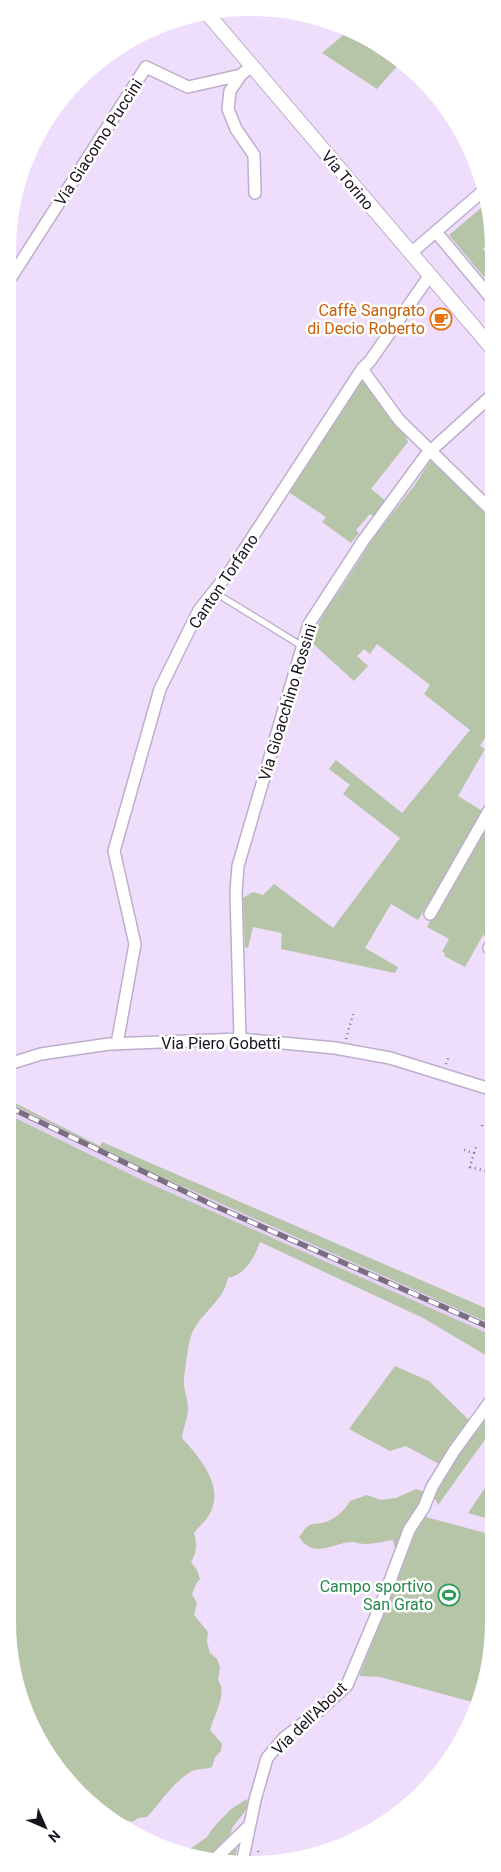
<svg xmlns="http://www.w3.org/2000/svg" width="501" height="1872" viewBox="0 0 501 1872" font-family="Roboto,sans-serif">
<rect width="100%" height="100%" fill="#eeddfb"/>
<path fill="#e7d2f7" d="M9,1103L150,1172L489,1323V1334L144,1181L9,1115Z"/>
<path fill="#b6c4a7" d="M348,31L372,40L400,63L377,89L322,53Z
M487,203L491,219V243L483,249L491,259V271L484,277L449,235Z
M361,381C378,393 401,421 408,442L371,489L386,501L373,516L370,514L356,530L359,533L351,543L322,522L326,517L287,491Z
M431,460L491,516V698L489,701L491,702V728L480,746L485,749L458,796L484,812L418,920L391,904L365,948L398,967L395,973L281,949L282,933L253,927L248,948L245,947L243,898L253,892L263,895L274,884L333,928L400,838L343,794L350,785L329,769L336,760L402,813L470,730L424,694L430,685L377,644L370,654L364,649L357,656L368,666L354,681L310,641L329,603L336,596L377,533L414,486Z
M490,813V935L489,938L483,935L465,967L444,956L445,953L442,952L449,939L427,927Z
M9,1100L100,1146L102,1142L490,1310L489,1323L150,1172L9,1103Z
M9,1115L144,1181L489,1334V1357L423,1318L260,1242C254,1258 246,1274 228,1278C223,1303 199,1313 191,1336C189,1340 183,1380 184,1385C185,1393 188,1400 188,1408C188,1418 183,1428 182,1438C199,1457 226,1487 209,1515C206,1521 198,1527 194,1533C197,1544 197,1552 191,1562L197,1570L200,1579L196,1584L192,1594L197,1603L194,1615L208,1632L207,1642L210,1653L217,1659L220,1667L218,1680C228,1694 214,1714 210,1730L222,1744L221,1751L215,1757L212,1767C205,1770 199,1768 192,1771C174,1781 161,1802 147,1817L138,1818L133,1822L114,1817L68,1782L26,1714L8,1622Z
M395,1366L429,1381L469,1420L451,1443L439,1464L406,1446L390,1451L349,1429Z
M489,1412V1434L438,1505L434,1497V1492Z
M489,1482V1519L468,1513Z
M416,1489L425,1492L401,1549L398,1551L395,1549L393,1540C384,1541 375,1544 366,1544C361,1544 358,1543 354,1542C334,1541 315,1561 299,1537C302,1534 304,1529 307,1527C312,1523 317,1524 322,1523C335,1520 343,1512 350,1501L367,1495L381,1500L396,1498Z
M422,1516L489,1534V1669L476,1703L380,1677L359,1676Z
M247,1799C251,1815 228,1822 231,1838L209,1857L187,1851L207,1837L212,1829L231,1809Z
M237,1848L234,1864L221,1860Z"/>
<g fill="none" stroke-linecap="round" stroke-linejoin="round">
<g stroke="#beaecb" stroke-width="8">
<path id="service" d="M214,592L302,646"/>
</g>
<g stroke="#beaecb" stroke-width="14">
<path id="minor" d="M241,75L230,91L228,109L236,129L254,155L255,193
M436,232L491,298
M411,253L483,191
M12,276L146,67L188,87L241,75L251,66
M362,369L399,420L491,510
M430,914L490,809
M489,948L490,946
M240,1039L236,892L238,866L309,624L363,541L426,455L491,396
M117,1044L135,944L114,851L160,689L199,610L231,570L362,369L370,361L430,275
M9,1064L41,1054L109,1044L240,1039L335,1048L390,1058L490,1089
M215,1859L249,1826
M242,1863L255,1800L267,1758L284,1738L320,1710L347,1685L382,1602L409,1530L424,1507L432,1487L454,1451L489,1403"/>
</g>
<g stroke="#beaecb" stroke-width="16">
<path id="tertiary" d="M206,12L491,347"/>
</g>
<path stroke="#7d7285" stroke-width="2.5" stroke-dasharray="1 4" stroke-linecap="butt" d="M346,1039L353,1014
M446,1064L448,1058
M482,1126L483,1121
M464,1150L474,1153L470,1167L490,1172
M474,1153L476,1147
M258,1851L261,1861"/>
<use href="#service" stroke="#fff" stroke-width="5.5"/>
<use href="#minor" stroke="#fff" stroke-width="11"/>
<use href="#tertiary" stroke="#fff" stroke-width="14"/>
<g stroke="#7a6f82" stroke-width="5.5">
<path id="rail" d="M9,1107L215,1206L489,1327"/>
</g>
<use href="#rail" stroke="#fff" stroke-width="4" stroke-dasharray="11" stroke-linecap="butt"/>
</g>
<defs>
<g id="cafe-ring" transform="scale(1.125)"><circle r="9.5" fill="#fff" stroke="#e8710a" stroke-width="1.5"/><path d="M-5.5-4.5H6V0H3Q3 3.5 0 3.5H-2.5Q-5.5 3.5-5.5 0ZM3-3.2v2h1.7v-2ZM-6 4.5H4V6H-6Z" fill="#e8710a"/></g>
<g id="stadium-ring" transform="scale(1.125)"><circle r="9.5" fill="#fff" stroke="#2e9e5b" stroke-width="1.5"/><path d="M0-5a6.5 5 0 1 0 0 10a6.5 5 0 1 0 0-10ZM-3.5-1.8h7v3.6h-7Z" fill="#2e9e5b"/></g>
</defs>
<g fill-rule="evenodd">
<use href="#cafe-ring" x="441" y="319"/>
<use href="#stadium-ring" x="449" y="1595"/>
</g>
<g text-anchor="middle" stroke-width="5" stroke-linejoin="round" paint-order="stroke">
<g font-size="16" fill="#19131d" stroke="#fff">
<text transform="translate(98 142) rotate(-57)" y="6">Via Giacomo Puccini</text>
<text transform="translate(348 180) rotate(50)" y="6">Via Torino</text>
<text transform="translate(223 581) rotate(-56)" y="6">Canton Torfano</text>
<text transform="translate(287 702) rotate(-73)" y="6">Via Gioacchino Rossini</text>
<text x="221" y="1049">Via Piero Gobetti</text>
<text transform="translate(309 1718) rotate(-44)" y="6">Via dell'About</text>
</g>
<g font-size="16" fill="#c56008" stroke="#fff" text-anchor="end">
<text x="425" y="316">Caffè Sangrato<tspan x="425" dy="18">di Decio Roberto</tspan></text>
</g>
<g font-size="16" fill="#27864d" stroke="#fff" text-anchor="end">
<text x="433" y="1592">Campo sportivo<tspan x="433" dy="18">San Grato</tspan></text>
</g>
</g>
<path d="M0 0H501V1872H0ZM250 16H251A234 234 0 0 1 485 250V1622A234 234 0 0 1 251 1856H250A234 234 0 0 1 16 1622V250A234 234 0 0 1 250 16Z" fill="#fff" fill-rule="evenodd"/>
<g transform="translate(45 1827) rotate(135)" stroke="#ffffff" stroke-width="4" paint-order="stroke">
<path d="M0-4L9 19L0 12L-9 19Z" fill="#19131d"/>
<text y="-8" font-size="14" font-weight="bold" text-anchor="middle" fill="#19131d">N</text>
</g>
</svg>
